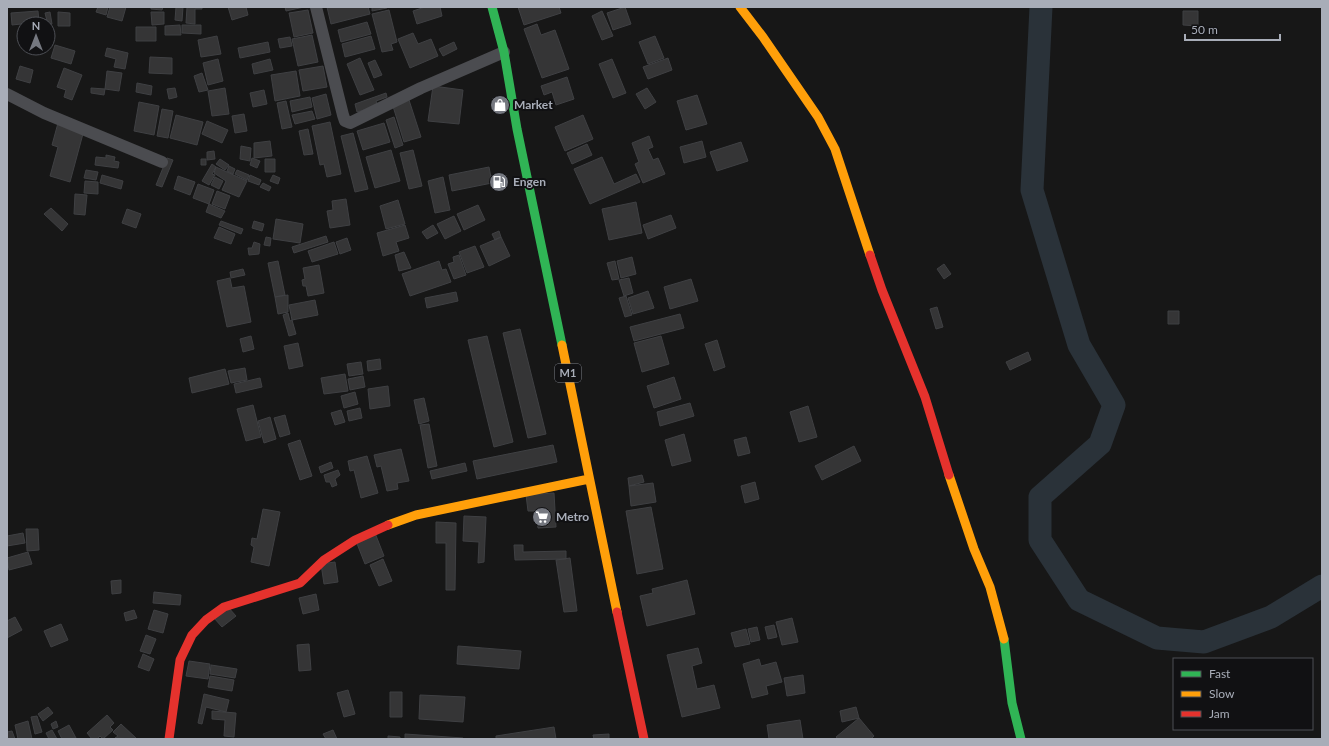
<svg xmlns="http://www.w3.org/2000/svg" width="1329" height="746" viewBox="0 0 1329 746" font-family="Lato,sans-serif">
<rect width="100%" height="100%" fill="#171717"/>
<g fill="none" stroke-linecap="round" stroke-linejoin="round">
<path stroke="#2a3239" stroke-width="23" d="M1041,7L1032,190L1079,345L1114,405L1100,444L1040,497V540L1079,600L1157,638L1204,642L1271,617L1322,586"/>
</g>
<path fill="#353536" stroke="#3f4043" d="M98,7H108L106,15L96,12Z
M110,7H126L122,21L107,17Z
M151,7H163L162,10L151,9Z
M176,7H183L182,21L175,20Z
M187,7H202V9H195V24L186,23Z
M228,7H246L248,15L232,20Z
M285,7H304L286,11Z
M327,7H368L370,14L331,24Z
M372,7H387V8L372,11Z
M425,7H440L442,16L417,24L413,11Z
M518,7H559L561,13L524,25Z
M625,7L631,24L613,30L607,13Z
M308,10L313,33L294,37L289,13Z
M389,10L397,42L391,44L393,50L382,52L372,14Z
M38,11L39,22L12,25L11,13Z
M602,11L613,36L602,40L592,16Z
M1183,11H1198V26L1183,25Z
M50,12L52,24L48,25L45,13Z
M58,12L70,13V26H58Z
M151,12H164V24L152,25Z
M367,22L371,34L341,42L338,30Z
M537,24L541,35L555,30L569,69L542,78L524,29Z
M180,25L181,35H165V26Z
M182,25H201V34L182,33Z
M136,27H156V41H136Z
M413,33L418,44L431,39L438,56L410,68L398,39Z
M312,35L318,62L298,66L292,39Z
M217,36L221,54L201,57L198,40Z
M371,36L375,49L345,57L342,44Z
M655,36L664,58L648,64L639,42Z
M290,37L292,46L280,48L278,39Z
M268,42L270,52L240,58L238,48Z
M454,42L457,49L443,56L439,49Z
M55,45L75,51L71,64L51,58Z
M107,48L128,53L125,69L114,67L116,59L105,56Z
M150,57L172,58V74L149,73Z
M360,58L374,90L360,95L347,64Z
M668,58L672,70L648,79L643,67Z
M218,59L223,81L208,85L203,63Z
M270,59L273,70L254,74L252,64Z
M612,59L626,93L613,98L599,64Z
M375,60L382,75L374,78L368,63Z
M20,66L33,70L30,83L16,79Z
M323,66L327,87L303,91L299,70Z
M64,68L82,75L72,100L64,97L66,90L57,87Z
M107,71L122,73L119,91L105,89Z
M296,71L300,96L275,101L271,75Z
M202,73L208,90L199,92L194,76Z
M567,77L574,99L556,105L552,92L544,95L541,86Z
M137,83L152,86L151,95L136,92Z
M433,86L463,90L459,124L428,121Z
M91,88L105,89L104,95L91,93Z
M175,88L177,97L169,99L167,89Z
M225,88L229,114L212,116L208,91Z
M647,88L656,102L645,109L636,94Z
M264,90L267,104L253,107L250,93Z
M386,93L387,97L376,101L378,106L357,112L355,104Z
M326,94L331,115L317,119L312,98Z
M697,95L707,124L686,130L677,101Z
M310,97L312,107L292,112L290,101Z
M408,97L421,137L404,142L392,103Z
M286,101L292,127L282,129L277,103Z
M139,102L159,106L154,135L134,131Z
M162,109L173,111L168,138L157,136Z
M312,111L315,119L295,124L292,115Z
M244,114L247,131L235,133L232,116Z
M176,115L203,122L197,145L170,138Z
M583,115L593,139L565,151L555,127Z
M394,117L403,145L395,148L386,120Z
M207,121L228,130L222,143L202,134Z
M330,122L341,174L327,177L324,164L320,165L312,126Z
M58,123L84,130L70,182L50,176L58,147L52,145Z
M384,123L390,142L363,150L357,131Z
M308,129L313,154L304,155L299,131Z
M353,133L368,189L355,192L341,136Z
M649,136L653,147L648,149L653,160L658,158L665,174L643,183L635,164L639,162L632,143Z
M270,141L272,156L254,158V143Z
M702,141L706,157L684,163L680,147Z
M741,142L748,161L717,171L710,152Z
M587,144L592,155L572,164L567,153Z
M241,146L251,148L250,161L240,159Z
M391,150L400,181L375,188L366,157Z
M413,150L422,186L409,189L400,153Z
M214,151L215,159L207,160V152Z
M106,155L115,157L114,161L119,162L118,168L95,165L96,157L106,158Z
M602,157L614,184L636,174L640,182L590,204L574,169Z
M167,158L173,160L162,187L156,185Z
M252,158L260,161L257,168L250,165Z
M201,159H206V165H201Z
M220,159L229,165L225,170L216,164Z
M265,159H275V172H265Z
M212,164L216,167L212,174L215,175L209,185L202,181Z
M229,166L235,169L233,174L227,171Z
M216,167L247,181L239,197L222,190L226,181L214,173Z
M489,167L492,183L452,191L449,175Z
M86,170L98,172L96,180L84,178Z
M237,170L249,175L247,180L235,174Z
M102,175L123,181L121,189L100,183Z
M250,175L261,180L259,185L248,181Z
M273,175L280,178L278,184L270,181Z
M178,176L195,182L190,195L174,189Z
M215,177L223,181L219,189L211,185Z
M443,177L450,210L435,213L428,181Z
M85,181L98,182V194L84,193Z
M263,183L271,187L269,191L260,187Z
M198,184L214,190L209,204L193,198Z
M217,191L230,196L225,209L212,204Z
M75,194L87,195L85,215L74,214Z
M346,199L350,225L330,228L327,211L333,210L332,201Z
M398,200L405,224L386,229L380,206Z
M636,202L642,233L609,240L602,209Z
M209,204L225,211L221,218L206,212Z
M478,205L485,220L464,230L457,214Z
M51,208L68,224L62,231L44,214Z
M127,209L141,214L136,228L122,223Z
M671,215L676,228L648,239L643,225Z
M454,216L461,231L445,239L437,224Z
M276,219L303,224L300,243L273,239Z
M221,221L243,229L241,234L219,225Z
M254,221L264,224L262,231L252,228Z
M405,225L409,238L396,242L399,251L383,256L377,233Z
M433,225L438,233L427,239L422,232Z
M219,227L235,234L231,244L214,238Z
M499,231L501,237L495,240L492,234Z
M326,236L328,242L294,253L292,247Z
M266,237L271,238L270,246L264,245Z
M501,237L510,256L489,266L480,246Z
M347,238L351,250L340,254L336,242Z
M254,242L260,244L259,254L249,255L248,248H252Z
M334,242L338,254L312,262L308,251Z
M475,246L484,267L467,273L459,252Z
M404,252L411,268L399,271L395,255Z
M459,255L466,275L454,279L448,264L454,262L453,257Z
M632,257L636,274L621,278L617,261Z
M278,261L285,295L275,297L268,263Z
M439,261L442,270L446,269L451,282L410,296L402,274Z
M615,261L619,279L612,280L607,263Z
M944,264L951,274L944,279L937,269Z
M319,265L324,293L308,296L306,286H303L302,280L305,279L303,268Z
M243,269L245,275L231,278L230,272Z
M230,278L232,288L244,286L251,322L227,327L217,281Z
M629,278L633,293L624,296L619,280Z
M691,279L698,301L670,309L664,287Z
M648,291L654,308L633,314L628,298Z
M456,292L458,301L427,308L425,298Z
M288,295V312L278,314L275,297Z
M626,296L632,315L625,317L619,298Z
M315,300L318,315L292,320L289,305Z
M937,307L943,327L936,329L930,309Z
M1168,311H1179V324H1168Z
M288,313L290,321L292,320L296,334L289,336L283,315Z
M680,314L684,328L634,341L630,327Z
M520,329L546,434L528,438L503,333Z
M251,336L254,349L243,352L240,339Z
M487,336L513,442L494,447L468,340Z
M661,336L669,364L642,372L634,343Z
M717,340L725,367L714,371L705,344Z
M298,343L303,366L289,369L284,346Z
M1028,352L1031,360L1010,370L1006,362Z
M380,359L381,369L368,371L367,361Z
M361,362L363,374L349,376L347,364Z
M245,368L247,380L231,383L228,371Z
M225,369L229,384L192,393L189,378Z
M345,374L348,391L324,394L321,378Z
M363,376L365,387L350,390L348,379Z
M674,377L681,399L654,408L647,386Z
M260,378L262,387L236,393L234,384Z
M388,386L390,406L370,409L368,389Z
M355,392L358,404L344,408L341,396Z
M424,398L429,421L419,424L414,400Z
M690,403L694,416L660,426L657,412Z
M253,405L261,437L246,441L237,409Z
M808,406L817,437L799,442L790,412Z
M360,408L362,418L349,421L347,411Z
M341,410L345,422L335,425L331,413Z
M285,415L290,434L280,437L274,418Z
M270,417L276,439L264,443L258,421Z
M429,424L437,466L428,468L420,425Z
M684,434L691,461L672,466L665,440Z
M746,437L750,453L738,456L734,440Z
M300,440L312,476L300,480L288,444Z
M553,445L557,462L477,479L473,461Z
M854,446L861,461L822,480L815,466Z
M401,449L409,481L397,483L398,489L387,491L381,466L377,467L374,455Z
M367,456L378,493L361,498L354,470L350,471L348,461Z
M331,462L333,468L321,473L319,467Z
M465,463L467,471L432,479L430,471Z
M338,470L340,475L335,479L337,485L332,487L330,482H326L324,475Z
M642,475L644,482L629,486L628,478Z
M755,482L759,499L745,503L741,486Z
M653,483L656,502L631,506L629,486Z
M554,493L556,527L538,528L536,511H528L526,495Z
M651,507L663,569L637,574L626,511Z
M263,509L280,512L269,566L251,562L254,547L251,545L252,538L257,539Z
M464,516L486,517L484,562L478,563L479,542L463,541Z
M436,522L456,523L455,590H446V543H436Z
M26,529H38L39,550L27,551Z
M23,533L25,543L7,546V536Z
M375,533L384,556L365,564L356,541Z
M514,545H523V552L566,551V559L515,560Z
M28,552L32,564L9,570L7,558Z
M570,558L577,611L564,612L556,560Z
M383,559L392,581L379,586L370,565Z
M335,562L338,582L324,584L321,564Z
M121,580V593L112,594L111,581Z
M687,580L695,614L647,626L640,596L653,593L652,589Z
M154,592L181,595L180,605L153,603Z
M316,594L319,610L303,614L299,598Z
M228,607L236,616L222,627L214,618Z
M134,610L137,618L126,621L124,613Z
M154,610L168,614L163,633L148,629Z
M15,617L22,630L7,638V621Z
M792,618L798,642L782,645L776,622Z
M61,624L68,640L51,647L44,631Z
M774,625L777,637L768,639L765,627Z
M757,627L760,640L751,642L748,629Z
M746,629L750,644L735,647L731,633Z
M146,635L156,639L150,654L140,651Z
M309,644L311,670L299,671L297,645Z
M458,646L521,651L519,669L457,664Z
M698,648L702,663L692,666L697,689L714,685L720,708L682,717L667,655Z
M143,654L154,659L149,671L138,667Z
M759,659L761,666L776,662L782,682L766,686L768,694L752,698L743,664Z
M189,661L210,664L208,679L186,676Z
M211,665L237,669L235,678L210,674Z
M803,675L805,693L787,696L784,678Z
M210,676L234,680L232,691L208,687Z
M348,690L355,714L344,717L337,693Z
M390,692H402V717H390Z
M204,694L229,700L226,712L206,707L202,724L198,723Z
M420,695L465,697L463,722L419,719Z
M48,707L53,713L43,721L38,714Z
M856,707L859,718L842,722L840,711Z
M212,711L236,713L234,737L224,736L225,720L212,719Z
M107,715L114,723L110,727L113,730L103,739L100,736L97,739H92L87,733Z
M37,716L42,732L35,734L31,717Z
M859,718L874,736L871,739H838L836,737Z
M800,720L803,739H769L767,725Z
M28,721L32,739H18L15,725Z
M56,721L58,727L53,729L51,724Z
M121,724L137,739L115,738L118,736L113,732Z
M69,725L76,738L62,739L58,731Z
M554,727L556,739H496V736Z
M52,730L57,739H49L46,733Z
M333,730L337,739H326L323,734Z
M12,731L15,739H7V732Z
M405,734L463,738L462,739H405Z
M609,734V739H594L593,735Z
M388,736L400,737V739H388Z"/>
<g fill="none" stroke-linecap="round" stroke-linejoin="round">
<path stroke="#4b4c50" stroke-width="12" d="M316,7L343,115L345,121L350,123L421,88L504,52
M7,94L44,113L162,162"/>
<path stroke="#30b455" stroke-width="9" d="M492,7L504,52L517,129L562,345
M1004,639L1012,703L1021,739"/>
<path stroke="#ff9f0a" stroke-width="9" d="M740,7L763,37L818,117L835,149L870,255
M562,345L617,612
M949,475L974,549L990,587L1004,639
M388,525L416,515L589,479"/>
<path stroke="#e5322d" stroke-width="9" d="M870,255L882,290L925,397L949,475
M617,612L644,739
M169,739L180,660L192,635L206,620L224,607L300,583L324,560L355,540L388,525"/>
</g>
<defs>
<g id="shop-disc" transform="scale(1)"><circle r="9.5" fill="#757880" stroke="#111113"/><path d="M-5-2.5h2.3a2.7 3.5 0 0 1 5.4 0H5L5.5 6h-11ZM-1.5-2.5h3a1.5 2.3 0 0 0-3 0Z" fill="#fff"/></g>
<g id="fuel-disc" transform="scale(1)"><circle r="9.5" fill="#757880" stroke="#111113"/><path d="M-5.5-6h7V0h2V4h1.3V-2.5L3-4.5l.8-.8L6-3V5H2.5V1h-1V6h-7ZM-4.2-4.7v3.2H.2V-4.7Z" fill="#fff"/></g>
<g id="supermarket-disc" transform="scale(1)"><circle r="9.5" fill="#757880" stroke="#111113"/><path d="M-6-5.5h2.5l.6 2H6L4.5 2H-2.5L-4.4-4H-6ZM-1.5 3.2a1.3 1.3 0 1 0 .1 0ZM3 3.2a1.3 1.3 0 1 0 .1 0Z" fill="#fff"/></g>
</defs>
<g fill-rule="evenodd">
<use href="#shop-disc" x="500" y="105"/>
<use href="#fuel-disc" x="499" y="182"/>
<use href="#supermarket-disc" x="542" y="517"/>
</g>
<g text-anchor="middle" stroke-width="4" stroke-linejoin="round" paint-order="stroke">
<rect fill="#111113" stroke="#7b7e86" stroke-width="1" x="555" y="364" width="26" height="18" rx="3"/>
<g font-size="11" font-weight="bold" fill="#a8adb8">
<text x="568" y="377">M1</text>
</g>
<g font-size="12" font-weight="bold" fill="#a8adb8" stroke="#111113" text-anchor="start">
<text x="514" y="109">Market</text>
<text x="513" y="186">Engen</text>
<text x="556" y="521">Metro</text>
</g>
</g>
<rect width="1329" height="746" fill="none" stroke="#a8adb8" stroke-width="16"/>
<rect x="1173" y="658" width="140" height="72" fill="#111113" stroke="#4d4f55"/>
<rect x="1181" y="671" width="20" height="6" fill="#30b455" stroke="#4d4f55"/>
<text x="1209" y="678" font-size="12" fill="#a8adb8">Fast</text>
<rect x="1181" y="691" width="20" height="6" fill="#ff9f0a" stroke="#4d4f55"/>
<text x="1209" y="698" font-size="12" fill="#a8adb8">Slow</text>
<rect x="1181" y="711" width="20" height="6" fill="#e5322d" stroke="#4d4f55"/>
<text x="1209" y="718" font-size="12" fill="#a8adb8">Jam</text>
<g transform="translate(36 36)"><circle r="19" fill="#111113" stroke="#4d4f55"/>
<path d="M0-3L7 15L0 10L-7 15Z" fill="#757880"/>
<text y="-6" font-size="11" font-weight="bold" text-anchor="middle" fill="#a8adb8">N</text>
</g>
<path d="M1185 34v6h95v-6" fill="none" stroke="#a8adb8" stroke-width="2"/>
<text x="1191" y="34" font-size="12" fill="#a8adb8" stroke="#111113" stroke-width="3" paint-order="stroke">50 m</text>
</svg>
